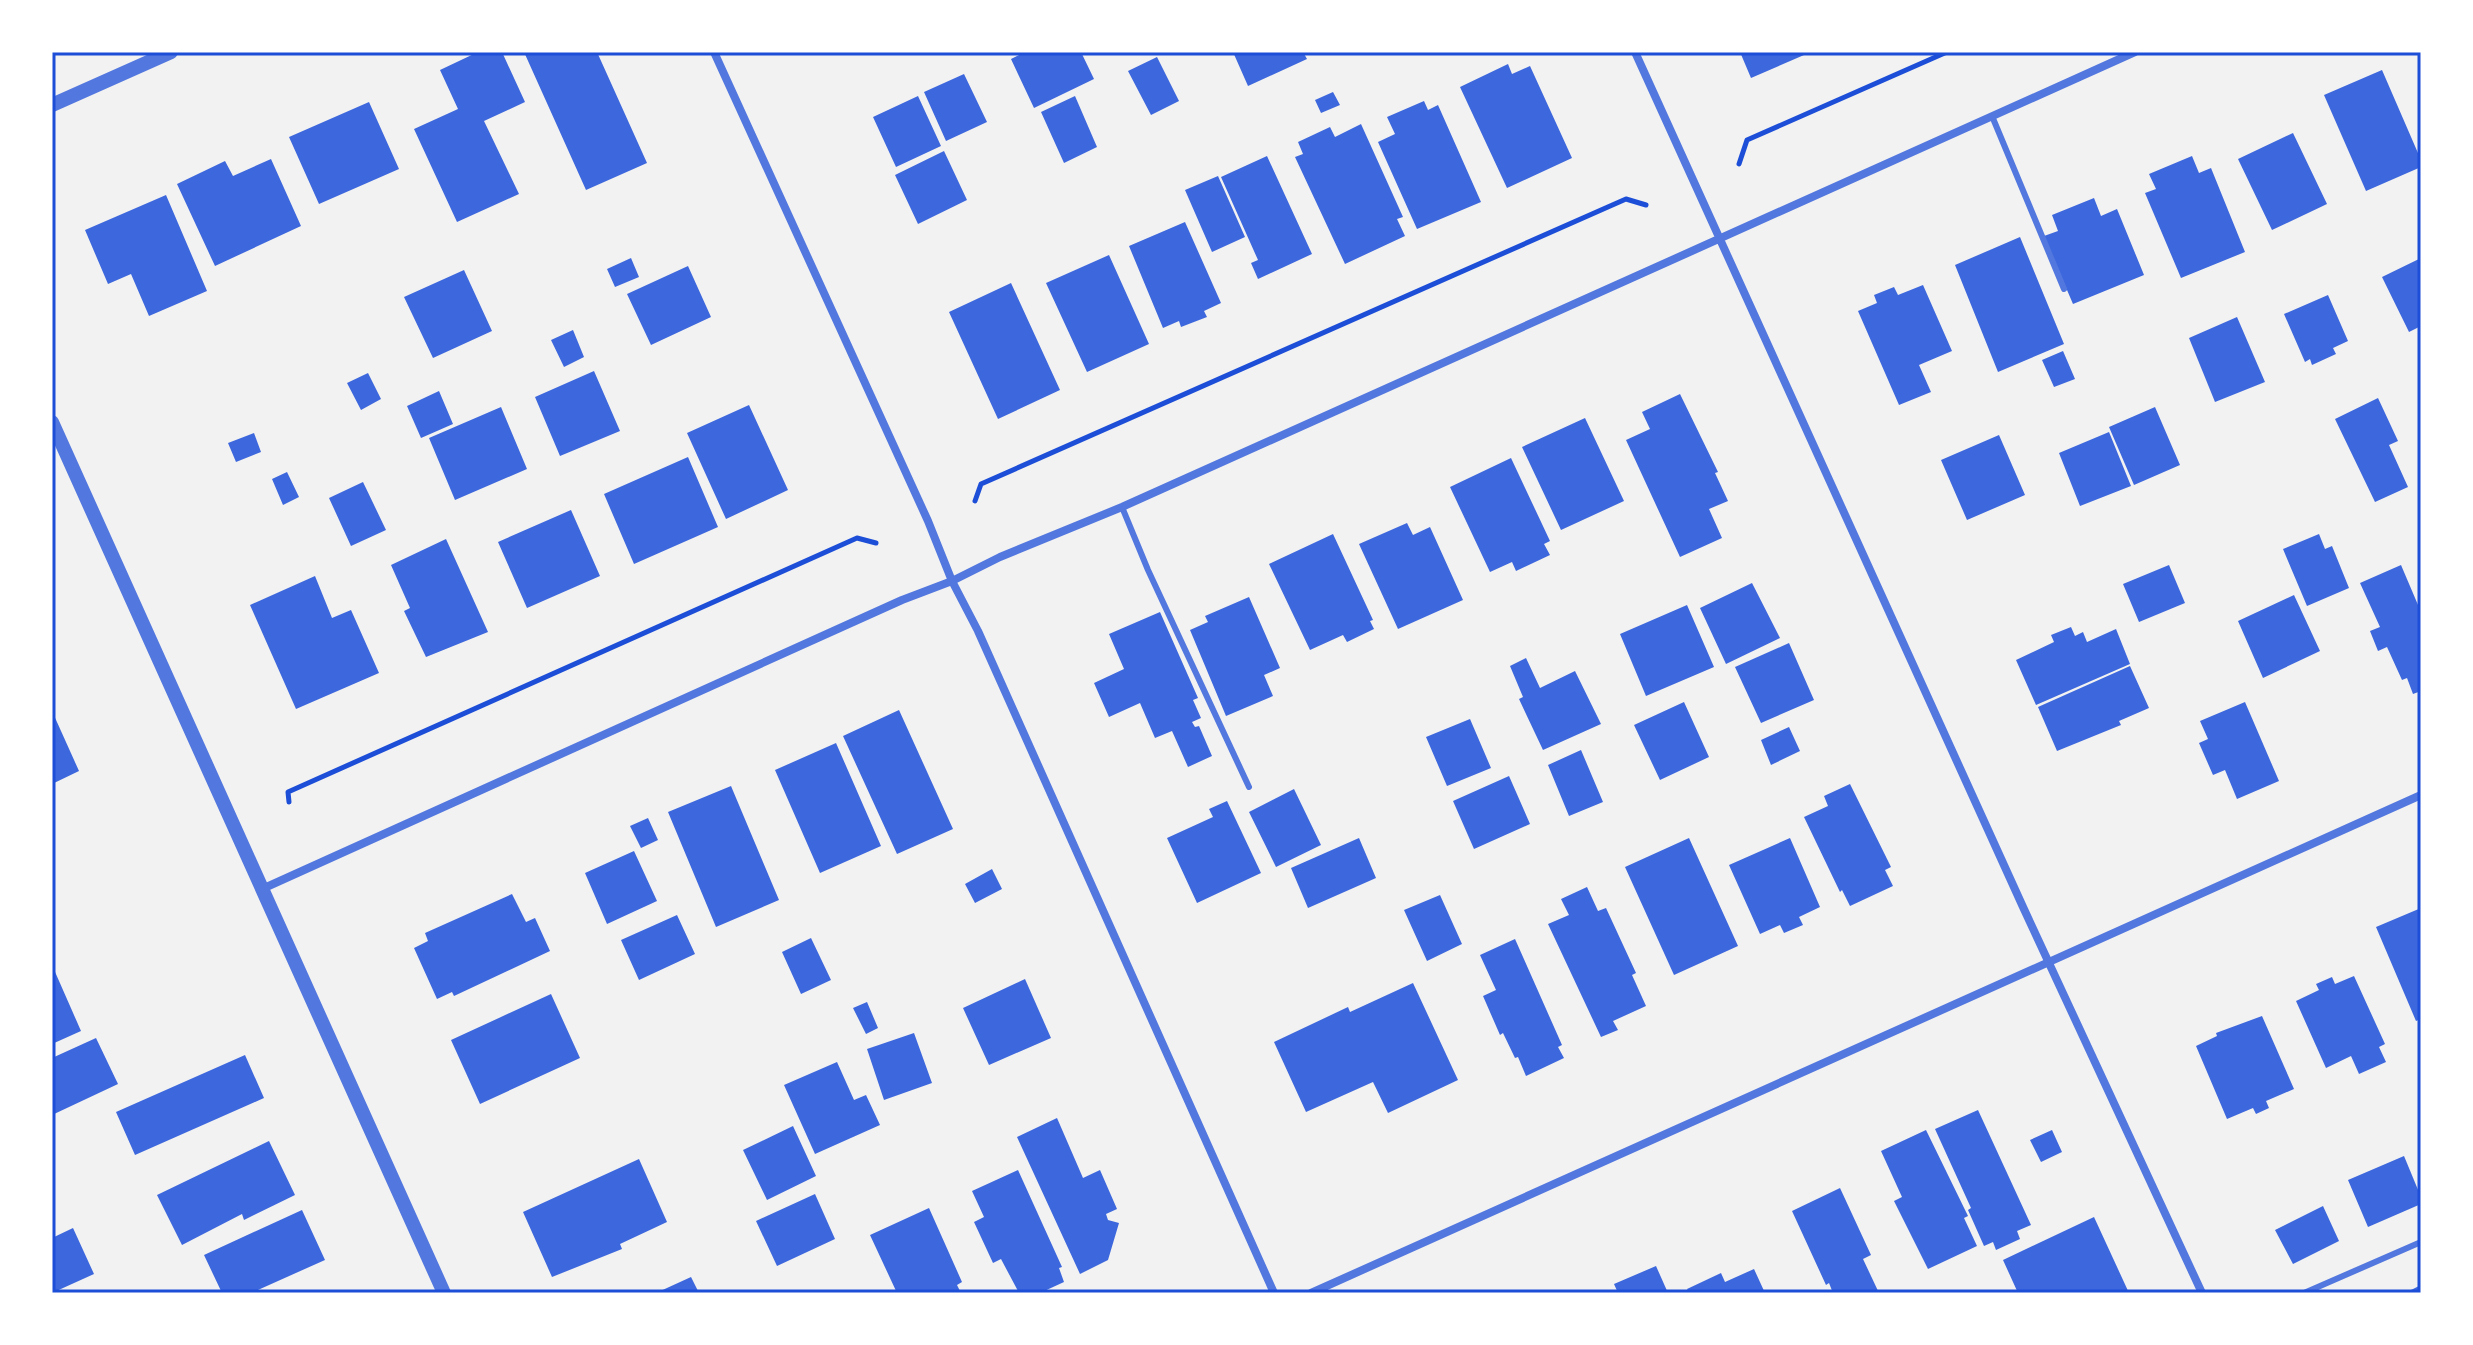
<svg xmlns="http://www.w3.org/2000/svg" width="2473" height="1345" viewBox="0 0 2473 1345" font-family="'Open Sans',sans-serif">
<rect width="100%" height="100%" fill="#f2f2f2"/>
<path fill="#3d67dc" d="M478,52H502L525,102L484,121L519,194L457,222L414,129L458,109L440,70Z
M524,52H597L647,163L586,190Z
M1025,52H1081L1094,79L1034,108L1011,59Z
M1233,52H1303L1307,59L1248,86Z
M1740,52H1811L1751,78Z
M1157,57L1179,101L1151,115L1128,71Z
M1508,64L1512,74L1530,66L1572,158L1507,188L1460,87Z
M2382,70L2421,160V167L2366,191L2324,95Z
M964,74L987,122L946,141L924,92Z
M1333,92L1340,105L1321,113L1315,100Z
M918,96L941,146L896,167L873,117Z
M1075,96L1097,147L1064,163L1041,112Z
M1424,101L1428,110L1438,105L1481,202L1417,229L1378,142L1395,134L1387,117Z
M369,102L399,169L319,204L289,137Z
M1361,124L1403,217L1397,219L1405,236L1345,264L1295,157L1303,154L1298,142L1330,127L1335,137Z
M2293,133L2327,204L2272,230L2238,159Z
M944,151L967,200L918,224L895,175Z
M1267,156L1312,254L1258,279L1251,263L1258,260L1221,177Z
M2192,156L2199,173L2211,168L2245,252L2181,278L2145,193L2156,189L2149,174Z
M271,159L301,226L215,266L177,184L225,161L233,176Z
M1218,176L1245,237L1212,252L1185,190Z
M166,195L207,291L149,316L131,274L108,284L85,230Z
M2094,198L2101,216L2117,209L2144,275L2073,304L2044,236L2058,231L2052,215Z
M1185,222L1221,303L1204,311L1207,317L1181,327L1179,321L1163,328L1129,246Z
M2020,237L2064,344L1998,372L1955,265Z
M1109,255L1149,344L1087,372L1046,283Z
M631,258L639,277L615,287L607,269Z
M2421,258V326L2409,332L2382,277Z
M688,266L711,317L651,345L627,294Z
M464,270L492,331L433,358L404,297Z
M1011,283L1060,390L998,419L949,312Z
M1923,285L1952,351L1919,365L1931,392L1899,405L1858,311L1877,303L1874,295L1894,287L1898,295Z
M2328,295L2348,341L2333,348L2336,354L2312,365L2310,359L2305,362L2284,314Z
M2237,317L2265,382L2215,402L2189,338Z
M573,330L584,357L564,367L551,340Z
M2063,351L2075,379L2054,387L2042,360Z
M594,371L620,431L560,456L535,397Z
M368,373L381,399L361,410L347,383Z
M439,391L453,424L421,438L407,406Z
M1680,394L1718,472L1715,473L1728,501L1709,509L1722,538L1680,557L1626,440L1650,429L1642,412Z
M2378,398L2398,441L2389,445L2408,487L2375,502L2335,419Z
M749,405L788,490L726,519L687,433Z
M501,407L527,469L455,500L429,438Z
M2155,407L2180,465L2134,485L2109,427Z
M1585,418L1624,501L1561,530L1522,447Z
M2109,432L2131,486L2080,506L2059,453Z
M254,433L261,452L236,462L228,443Z
M1999,435L2025,495L1967,520L1941,460Z
M688,457L718,527L634,564L604,494Z
M1511,458L1550,541L1544,544L1550,555L1516,571L1512,562L1490,572L1450,487Z
M287,472L299,497L283,505L272,479Z
M363,482L386,530L351,546L329,498Z
M571,510L600,576L527,608L498,542Z
M1407,523L1413,535L1430,527L1463,600L1398,629L1359,544Z
M1333,534L1373,620L1370,621L1374,629L1347,642L1343,635L1310,650L1269,564Z
M2319,534L2325,549L2332,546L2349,588L2307,606L2283,549Z
M446,539L488,632L426,657L404,611L410,608L391,565Z
M2169,565L2185,603L2139,622L2123,584Z
M2401,565L2421,612V691L2413,694L2407,678L2402,680L2387,647L2378,651L2370,631L2380,627L2360,583Z
M315,576L332,618L351,610L379,673L296,709L250,605Z
M1752,583L1780,638L1726,664L1700,608Z
M2294,595L2320,651L2263,678L2238,621Z
M1249,597L1280,668L1264,675L1273,696L1226,716L1190,630L1208,622L1205,616Z
M1687,605L1714,667L1646,696L1620,634Z
M1160,612L1198,698L1193,700L1201,718L1192,722L1195,727L1199,726L1212,756L1188,767L1172,731L1155,738L1140,703L1109,717L1094,683L1124,669L1109,634Z
M2071,627L2075,636L2083,632L2087,642L2116,629L2130,664L2036,705L2016,660L2054,642L2051,635Z
M1789,643L1814,700L1761,723L1735,667Z
M1526,658L1540,688L1575,671L1601,724L1543,750L1519,699L1523,697L1510,666Z
M2130,666L2149,708L2119,721L2121,725L2057,751L2038,707Z
M1684,702L1709,757L1660,780L1634,725Z
M2245,702L2279,781L2237,799L2225,770L2213,775L2199,743L2208,739L2200,721Z
M899,710L953,829L897,854L843,736Z
M52,711L79,771L52,784Z
M1470,719L1491,768L1447,786L1426,737Z
M1789,727L1800,751L1771,765L1761,740Z
M836,743L881,846L820,873L775,770Z
M1581,750L1603,802L1569,816L1548,765Z
M1509,776L1530,824L1474,849L1453,801Z
M1850,784L1891,867L1885,870L1893,886L1850,906L1842,890L1840,892L1804,817L1828,806L1824,796Z
M731,786L779,900L716,927L668,812Z
M1294,789L1321,845L1276,867L1249,812Z
M1227,801L1261,873L1197,903L1167,838L1213,817L1209,809Z
M648,818L658,840L641,848L630,826Z
M1359,838L1376,878L1308,908L1291,868Z
M1689,838L1738,946L1674,975L1625,867Z
M1790,838L1820,907L1799,917L1803,925L1784,933L1780,925L1760,934L1729,865Z
M634,851L657,901L607,924L585,873Z
M992,869L1002,889L975,903L965,884Z
M1587,887L1598,911L1606,908L1636,973L1632,975L1646,1006L1613,1021L1618,1030L1601,1037L1548,924L1569,915L1561,899Z
M512,894L526,922L535,918L550,951L454,996L452,992L437,999L414,948L428,941L425,933Z
M1440,895L1462,944L1427,961L1404,910Z
M2421,908V1019L2416,1021L2376,927Z
M677,915L695,954L639,980L621,940Z
M811,938L831,980L801,994L782,952Z
M1515,939L1562,1045L1558,1047L1564,1058L1526,1076L1518,1057L1515,1058L1503,1033L1500,1035L1483,996L1496,990L1480,955Z
M52,965L81,1031L52,1044Z
M2354,976L2385,1044L2379,1047L2386,1062L2359,1074L2351,1056L2326,1068L2296,1001L2319,990L2316,984L2332,977L2335,984Z
M1025,979L1051,1038L989,1065L963,1008Z
M1413,983L1458,1080L1388,1113L1373,1082L1306,1112L1274,1042L1348,1007L1350,1012Z
M551,994L580,1058L480,1104L451,1040Z
M867,1002L878,1028L866,1034L853,1008Z
M2262,1016L2294,1089L2266,1101L2269,1108L2256,1114L2253,1108L2227,1119L2196,1046L2217,1036L2216,1033Z
M914,1033L932,1083L884,1100L867,1049Z
M96,1038L118,1084L52,1115V1058Z
M245,1055L264,1098L135,1155L116,1112Z
M837,1062L854,1100L866,1095L880,1125L815,1154L784,1085Z
M1978,1110L2031,1225L2017,1231L2020,1239L1996,1250L1993,1242L1984,1246L1968,1210L1971,1208L1935,1129Z
M1057,1118L1083,1178L1100,1170L1117,1209L1106,1214L1108,1220L1119,1223L1108,1260L1080,1274L1017,1137Z
M793,1126L816,1176L767,1200L743,1150Z
M1926,1130L1968,1216L1964,1218L1977,1246L1928,1269L1894,1201L1902,1197L1881,1151Z
M2052,1130L2062,1152L2041,1162L2030,1140Z
M269,1141L295,1195L244,1220L242,1214L182,1245L157,1195Z
M2404,1156L2421,1197V1204L2368,1227L2348,1180Z
M639,1159L667,1222L620,1244L622,1249L552,1277L523,1212Z
M1018,1170L1062,1267L1059,1268L1064,1282L1040,1293H1019L1001,1259L993,1263L974,1222L984,1217L972,1191Z
M1840,1188L1871,1255L1863,1259L1879,1293H1833L1829,1283L1826,1285L1792,1211Z
M815,1194L835,1239L777,1266L756,1221Z
M2323,1206L2339,1241L2293,1264L2275,1230Z
M929,1208L962,1282L957,1285L961,1293H897L870,1235Z
M302,1210L325,1260L251,1293H222L204,1255Z
M2094,1217L2129,1293H2018L2003,1260Z
M73,1228L94,1274L52,1293V1238Z
M1656,1266L1668,1293H1618L1614,1284Z
M1754,1269L1765,1293H1689L1687,1289L1721,1273L1725,1282Z
M691,1277L699,1293H656Z
M2421,1285V1293H2405Z"/>
<g fill="none" stroke-linecap="round" stroke-linejoin="round">
<path stroke="#1d4ed8" stroke-width="5" d="M1739,164L1747,140L1947,52
M975,501L981,484L1626,199L1646,205
M289,802L288,792L857,538L876,543"/>
<path stroke="#5277de" stroke-width="6" d="M1992,116L2064,289
M1122,507L1148,570L1249,787
M2304,1293L2421,1242"/>
<path stroke="#5277de" stroke-width="8" d="M714,52L928,521L952,581L978,631L1274,1293
M1635,52L2023,907L2202,1293
M262,889L902,600L952,581L1000,557L1122,507L2135,52
M1311,1293L2421,795"/>
<path stroke="#5277de" stroke-width="14" d="M52,105L171,52
M52,422L444,1293"/>
</g>
<rect width="2473" height="1345" fill="none" stroke="#ffffff" stroke-width="108"/>
<rect x="54" y="54" width="2365" height="1237" fill="none" stroke="#1d4ed8" stroke-width="3"/>
</svg>
